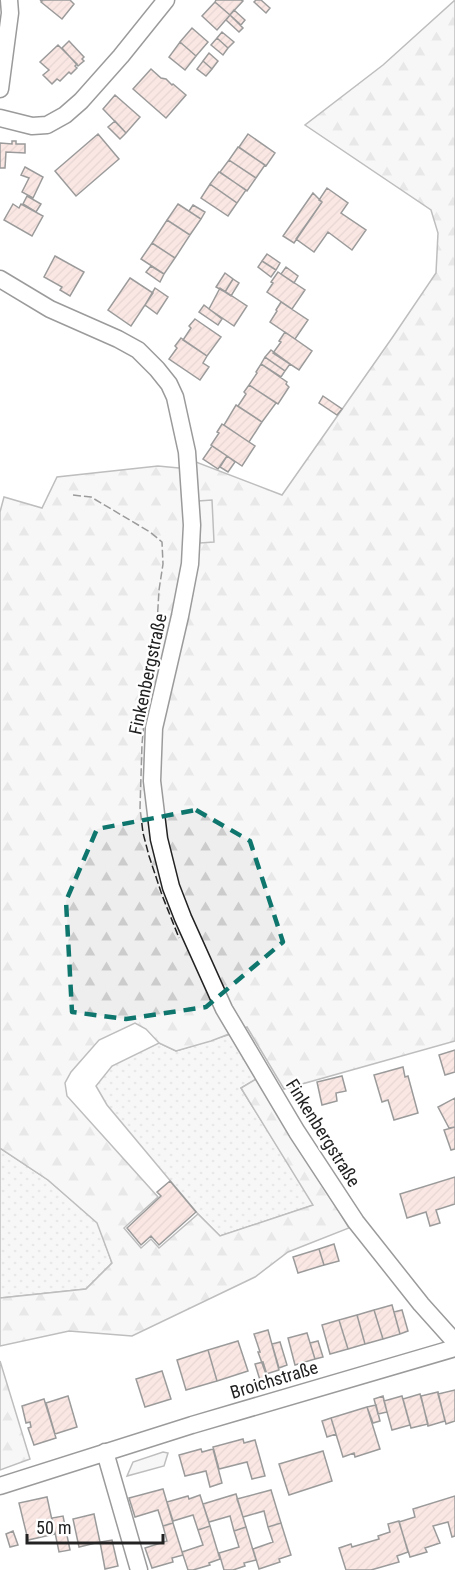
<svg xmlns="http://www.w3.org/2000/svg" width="455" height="1570" viewBox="0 0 455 1570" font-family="'Roboto Condensed',sans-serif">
<defs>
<pattern id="grass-dots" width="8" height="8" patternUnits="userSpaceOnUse" patternTransform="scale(1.5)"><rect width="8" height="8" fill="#eee"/><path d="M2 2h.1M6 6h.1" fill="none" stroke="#ccc" stroke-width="1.8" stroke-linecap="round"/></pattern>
<pattern id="forest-firs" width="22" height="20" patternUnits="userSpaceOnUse" patternTransform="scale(1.5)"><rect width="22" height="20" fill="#eee"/><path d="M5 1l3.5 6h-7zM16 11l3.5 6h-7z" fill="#ccc"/></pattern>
<pattern id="building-hatch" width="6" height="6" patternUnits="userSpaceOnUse" patternTransform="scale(1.5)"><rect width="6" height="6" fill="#f3c9c0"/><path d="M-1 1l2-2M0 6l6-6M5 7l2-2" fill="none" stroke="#d0aca5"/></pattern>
</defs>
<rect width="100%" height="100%" fill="#fff"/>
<path fill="url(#grass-dots)" stroke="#6f6f6f" stroke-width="1.5" d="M231,1034L258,1078L241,1088L314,1205L220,1236L198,1214L107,1105L96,1086L112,1066L159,1043L176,1051Z
M0,1148L48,1180L98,1223L112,1263L86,1289L0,1298Z"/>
<path fill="url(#forest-firs)" stroke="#6f6f6f" stroke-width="1.5" d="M455,0V1041L284,1089L247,1027L211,1041L176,1051L159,1043L146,1029L135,1023L99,1040L71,1072L65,1083L67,1096L158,1197L124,1228L141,1248L151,1239L159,1248L198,1214L220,1236L313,1205L241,1088L258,1078L349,1228L288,1252L255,1277L132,1336L69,1331L0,1346V1298L86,1289L112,1263L97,1223L48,1180L0,1148V512L4,497L42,508L57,477L158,466L179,468L196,462L282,495L392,338L436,273L438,233L431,210L305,125L383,65Z
M0,1361L30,1459L0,1470Z"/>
<path fill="#ededed" stroke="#6f6f6f" stroke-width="1.5" d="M212,500L214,542L200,543L198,501Z
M163,1452L168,1453L164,1466L127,1476L133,1462Z"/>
<path fill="url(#building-hatch)" stroke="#222" stroke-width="1.5" d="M40,0H70L74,4L62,19L41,2L42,1Z
M216,0H241L243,1L230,15L215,2Z
M256,0H261L270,8L266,13L254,2Z
M215,2L230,15L217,30L202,16Z
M234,10L245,20L241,25L230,15Z
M230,15L243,28L239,32L226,20Z
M192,28L208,42L196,56L180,42Z
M222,32L234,42L228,48L217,38Z
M217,38L228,48L223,55L211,45Z
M69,41L84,57L82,59L84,61L78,66L62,48Z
M180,42L196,56L185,70L169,57Z
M58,45L77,64L75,66L77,68L71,74L69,72L60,81L57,79L52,84L43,75L49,70L40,62Z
M209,53L218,61L212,69L203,61Z
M203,61L212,69L206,76L197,69Z
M151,69L161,78L166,79L172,85L173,84L186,95L166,118L133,89Z
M115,95L140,117L126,133L103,109Z
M115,121L126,133L120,139L108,127Z
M98,134L119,159L76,196L55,171Z
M248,134L275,153L266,166L239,147Z
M12,141H16V144H25V153L6,152L5,168H0V143L12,144Z
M238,147L265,165L256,178L229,160Z
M229,160L256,178L247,191L220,172Z
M25,167L43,177L33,198L22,192L29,178L21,175Z
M219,172L246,190L237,203L210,184Z
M210,184L237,203L228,216L201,198Z
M327,188L348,203L341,213L366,230L352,250L328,232L314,252L296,239L322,202L319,200Z
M313,193L322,202L294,243L283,236Z
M27,196L41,204L36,212L23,204Z
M13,204L19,208L21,204L43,216L32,236L4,220Z
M178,204L201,219L190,235L167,220Z
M193,205L205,212L201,219L189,211Z
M167,220L190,235L175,258L152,243Z
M152,243L175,258L164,274L141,259Z
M267,254L280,263L276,270L262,261Z
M55,256L84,272L70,296L60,290L62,287L44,277Z
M262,261L276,270L271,277L258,267Z
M151,266L164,274L160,282L146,272Z
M286,267L298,276L294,283L281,274Z
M278,272L305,290L292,309L267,292L273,283L271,282Z
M225,273L233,279L225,292L216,287Z
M130,278L153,293L131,326L108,310Z
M233,279L239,283L231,296L225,292Z
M155,288L168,297L157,314L145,305Z
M220,288L247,306L234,326L209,309Z
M281,302L308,320L295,339L270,322L277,311L276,310Z
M204,305L222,319L218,325L199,312Z
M195,319L221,337L207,356L183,340L191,328L189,326Z
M285,332L312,351L299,370L273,353L281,342L279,341Z
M181,338L207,356L203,363L209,367L200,380L169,359L177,348L175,346Z
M271,350L290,364L285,371L265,357Z
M265,357L285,371L281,377L261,364Z
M261,364L287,382L286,384L289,387L278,404L249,385L257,373L256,372Z
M249,385L276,403L262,422L238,406L246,394L244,392Z
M323,396L342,409L337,415L319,403Z
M236,405L262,422L249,442L224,425Z
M222,424L255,446L242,466L211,445L219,433L217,432Z
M212,446L227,456L218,469L203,459Z
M227,456L235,462L228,472L220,467Z
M455,1050V1072L445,1075L439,1055Z
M403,1067L405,1077L408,1076L418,1113L394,1120L388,1100L382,1102L374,1075Z
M342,1076L346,1091L336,1093L337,1101L322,1105L317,1082Z
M455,1098V1127L449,1128L438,1107Z
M455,1127V1149L451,1150L444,1130Z
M455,1177V1204L436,1210L440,1223L430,1226L426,1212L407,1218L400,1194Z
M170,1181L196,1212L159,1245L151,1236L141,1245L127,1228L161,1196L157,1192Z
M334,1244L339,1261L324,1265L319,1249Z
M319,1249L324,1265L298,1273L293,1257Z
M392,1305L400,1334L383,1339L374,1310Z
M374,1310L383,1339L365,1344L357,1315Z
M402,1310L408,1331L400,1334L394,1312Z
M357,1315L365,1344L348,1349L339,1320Z
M339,1320L348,1349L330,1354L322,1325Z
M268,1330L279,1370L266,1374L258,1352H260L254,1334Z
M307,1333L315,1359L295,1365L288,1338Z
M238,1341L248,1371L217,1381L208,1350Z
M318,1341L323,1357L315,1359L310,1343Z
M280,1342L287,1365L279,1368L272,1344Z
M208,1350L217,1381L186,1390L177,1360Z
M263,1362L268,1378L260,1380L255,1364Z
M162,1371L171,1399L145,1407L136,1379Z
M455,1390V1421L446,1424L438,1394Z
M438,1392L445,1421L428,1426L421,1396Z
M420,1394L428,1424L411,1428L403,1399Z
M68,1396L77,1427L55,1434L46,1403Z
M383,1396L387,1412L378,1414L374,1399Z
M402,1396L410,1425L392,1430L384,1401Z
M44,1399L56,1438L34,1445L28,1428L31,1427L30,1422L26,1423L22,1406Z
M376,1405L380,1421L373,1423L367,1407Z
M367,1407L380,1449L355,1457L354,1453L343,1457L331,1418Z
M331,1418L336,1434L327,1437L322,1421Z
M243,1439L244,1443L255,1440L265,1476L252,1479L247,1462L219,1469L213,1447Z
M201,1449L202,1452L213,1449L222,1483L210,1487L206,1471L185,1476L179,1455Z
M323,1451L332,1481L289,1495L279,1464Z
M163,1489L173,1523L163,1526L158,1510L135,1517L129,1498Z
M271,1490L281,1523L268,1527L264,1511L243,1517L237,1499Z
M236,1494L246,1527L234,1531L230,1516L209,1522L203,1504Z
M200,1495L210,1526L198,1530L193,1515L173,1521L167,1502L188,1496L189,1499Z
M455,1496V1536L452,1537L448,1522L433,1526L440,1543L425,1548L427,1552L410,1557L399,1522L415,1517L413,1509Z
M47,1497L55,1534L28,1540L19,1503Z
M94,1514L100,1542L79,1547L73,1519Z
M63,1516L70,1550L59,1552L52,1518Z
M399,1521L408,1552L397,1556L399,1562L371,1570H346L339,1548L351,1544L352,1547L379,1539L378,1536L390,1532L388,1524Z
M173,1523L183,1555L172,1558L173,1562L152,1568L145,1548L167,1541L163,1526Z
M281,1523L291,1555L279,1559L280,1562L259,1569L253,1549L273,1542L268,1527Z
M210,1526L220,1559L209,1563L210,1565L193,1570H188L182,1552L203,1545L198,1530Z
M246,1527L256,1560L244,1563L245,1566L233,1570H224L219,1553L239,1547L234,1531Z
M13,1531L18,1545L10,1547L6,1534Z
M112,1540L118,1566L105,1569L100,1542Z"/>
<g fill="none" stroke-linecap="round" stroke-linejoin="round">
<g stroke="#222" stroke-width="19">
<path id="street" d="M0,89L10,13L9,0
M0,118L32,126L47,125L65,115L81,101L121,56L166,0
M0,279L50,309L118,339L138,350L157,369L169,384L175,397L187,452L192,525L190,564L180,616L154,728L152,781L159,839L171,887L183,918L224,1009L297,1132L356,1222L421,1304L455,1342
M105,1452L139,1570
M0,1486L192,1425L455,1348"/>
</g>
<use href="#street" stroke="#fff" stroke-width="16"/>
<path stroke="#222" stroke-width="1.5" stroke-dasharray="8 3" stroke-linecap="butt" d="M73,495L91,497L150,532L162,542L163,564L159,590L155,658L145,712L142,744L140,808L143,833L149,856L162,895L179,938"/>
</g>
<path d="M0 0H455V1570H0ZM196,810L250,841L283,942L206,1007L126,1019L72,1012L66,901L97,829Z" fill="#fff" fill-opacity=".55" fill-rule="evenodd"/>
<path fill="none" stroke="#0f766e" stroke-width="4.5" stroke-dasharray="12 8" stroke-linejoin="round" d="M196,810L250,841L283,942L206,1007L126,1019L72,1012L66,901L97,829Z"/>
<g text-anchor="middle" stroke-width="4.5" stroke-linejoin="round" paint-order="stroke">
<g font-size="18" fill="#222" stroke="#fff">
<text transform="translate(148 674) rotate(-78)" y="6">Finkenbergstraße</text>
<text transform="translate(323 1133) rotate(58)" y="6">Finkenbergstraße</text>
<text transform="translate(274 1380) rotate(-17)" y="6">Broichstraße</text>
</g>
</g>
<path d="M27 1534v9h136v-9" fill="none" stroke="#222222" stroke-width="3"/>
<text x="36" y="1534" font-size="18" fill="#222222" stroke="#ffffff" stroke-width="4.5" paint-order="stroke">50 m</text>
</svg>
